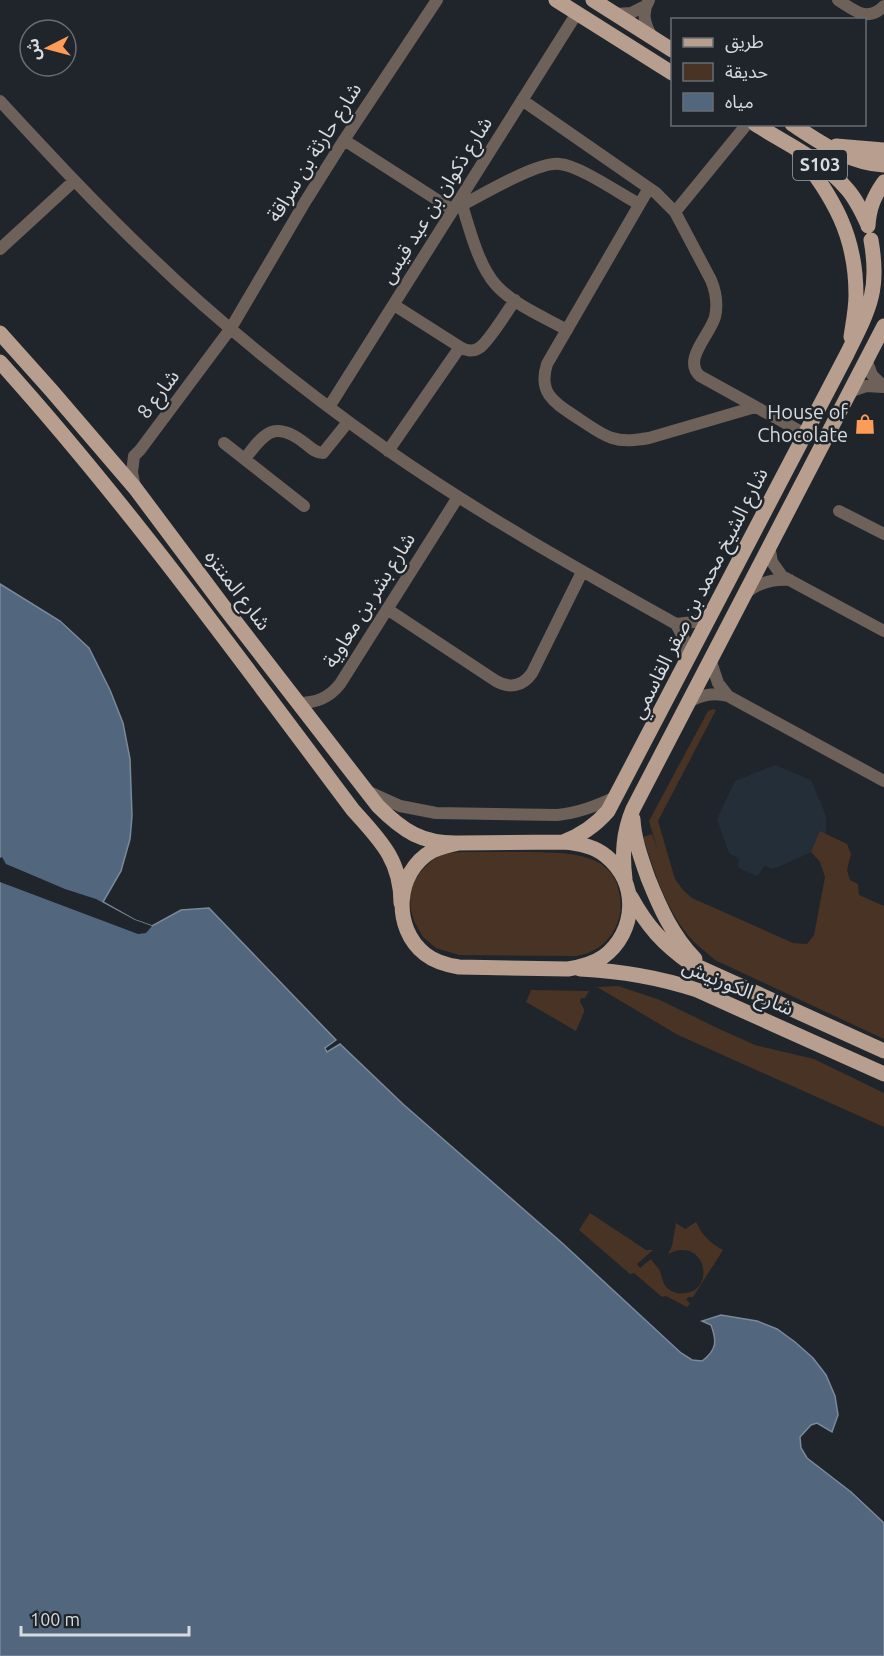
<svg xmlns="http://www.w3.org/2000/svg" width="884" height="1656" viewBox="0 0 884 1656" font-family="Ubuntu,'Noto Sans Arabic',sans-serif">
<rect width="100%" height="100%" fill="#1f252b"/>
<path fill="#242e39" d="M775,765L811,780L826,816V831L819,849L773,869L764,866L758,876L738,868L739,859L729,853L717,819L735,781Z"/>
<path fill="#493324" d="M713,709L716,710L658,821L675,879L683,890L692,898L793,943L807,944L814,935L825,877L820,862L811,852L820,831L847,844L851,854L847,870L850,880L858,884L859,895L884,906V1039L715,960C708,954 701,948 694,942C667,913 655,874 643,837L652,834L658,851L649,821L708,711Z
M461,852C483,852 504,852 526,852C561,853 615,849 620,897C621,907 621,914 617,924C610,942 594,954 575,956L459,955L436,948L423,937L414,921L411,910L410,900L411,885L423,869L435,858L444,854Z
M618,986L660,1000L715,1027L755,1045L814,1059L884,1093V1127L678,1035L597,987Z
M531,990L589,991L585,998H581L580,1002L584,1009V1012L576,1031L526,1002Z
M590,1213L646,1250H653L637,1264L640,1268L651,1259C653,1263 658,1267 660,1271C663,1279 662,1285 671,1291C675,1293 680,1294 685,1293C717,1290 705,1235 668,1254L672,1246L676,1223L685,1229L696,1222C702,1235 710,1243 723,1250L693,1297H689L686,1299L690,1304L687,1307L666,1296L662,1297L634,1273L630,1274L579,1230Z"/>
<path fill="#52667e" stroke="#7a899b" stroke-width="1.5" d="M0,584L60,621L89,648L110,690L123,723L130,759L132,816L130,839L121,871L103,902L135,920L152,926L181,910L209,908L336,1040L325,1048L327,1052L340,1044L404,1105L561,1242L681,1353L692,1360L702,1361C717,1350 717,1341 711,1325L702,1321L721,1315L757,1321L777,1329L795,1342L813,1358L826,1375L835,1396L838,1415L832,1432L817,1423L811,1425L800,1437L801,1448L807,1458L851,1492L884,1523V1656H0Z"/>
<path fill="#1f252b" d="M2,857L6,864L65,889L96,899L135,920L152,926L146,933L138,934L0,882V858Z"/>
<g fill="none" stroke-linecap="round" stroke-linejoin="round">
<path stroke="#6d6159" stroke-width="12" d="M649,0C641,13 645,25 652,37
M838,0C854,10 867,23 884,6
M616,14L631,13L645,6
M522,100L656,193L675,212L711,280C716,292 718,304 715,317C710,335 682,360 700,376L805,434
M0,101C49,154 98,207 151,257C224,328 306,392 389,451C481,515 578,569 676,624L685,641L688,659
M344,140L453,210
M649,188L547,364C537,395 557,404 579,419C590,426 600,434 612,438C624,442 637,440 649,438L755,407
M460,199C469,225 477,264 496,285C514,305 544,317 567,330
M462,205C484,194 538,161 560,164C580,166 620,194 639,204
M675,212L747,124
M0,249L74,181
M394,305L460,347C466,351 473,352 479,348C488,343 508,310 515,300
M866,359L872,375L884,387
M849,392L866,386L883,387
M329,407L577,13
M224,443L304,506
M388,451L460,347
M245,459C265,431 276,420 306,444C312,449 316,453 323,453L348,422
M135,488L132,472L134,456L140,450L231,328L305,202L344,140L437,0
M839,511L884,534
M769,545L772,562L782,576L884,631
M745,594C758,582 773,579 790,580
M387,609L496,681C510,689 523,686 532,673L582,572
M676,624L694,622L711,615
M710,659L718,683L728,696
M688,702C702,695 713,692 728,696L884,781
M298,703C316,703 329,698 340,684L458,497
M369,792L400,806L436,813L557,815C579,813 597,806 617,796"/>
<path stroke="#b79e8e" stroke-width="15" d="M556,0L672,73
M593,0L672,50
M755,124C786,144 823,160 847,189C856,199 862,212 868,225
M792,124C821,143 849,163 884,165
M836,146L884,150
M798,151C833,199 856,233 856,295C856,309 853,323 851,337
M868,226C869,208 874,196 884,182
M0,333L51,390L135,488L224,607L378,806C403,831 422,844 459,843
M0,362C127,503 239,658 353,810C380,840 401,860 401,903
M633,819C634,839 641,858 648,878C660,908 672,935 695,959
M563,842C582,835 595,826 608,811L847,354C869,309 880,291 871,240
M563,842C578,843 594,846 606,856C639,882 637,932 603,957C593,964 581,967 568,969L459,967C446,965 435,962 425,954C392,928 395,872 432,851C441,847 449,845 459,843Z
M625,879C622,854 623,833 633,809L884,326
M631,897C647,926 663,944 690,963L884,1051
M580,969C621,971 658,977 697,990L884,1074"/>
</g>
<defs>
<g id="shop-bare" transform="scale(1.62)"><path d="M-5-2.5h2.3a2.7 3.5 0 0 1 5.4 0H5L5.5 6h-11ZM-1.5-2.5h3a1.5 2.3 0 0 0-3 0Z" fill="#fd9c56" stroke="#1f252b" stroke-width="2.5" paint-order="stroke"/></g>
</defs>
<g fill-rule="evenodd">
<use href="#shop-bare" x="865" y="424"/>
</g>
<g text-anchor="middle" stroke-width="5" stroke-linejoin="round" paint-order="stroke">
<rect fill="#1f252b" stroke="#a0a4a8" stroke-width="1.5" x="793" y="150" width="54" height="30" rx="4.5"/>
<g font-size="18" font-weight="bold" fill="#d7dade">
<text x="820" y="171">S103</text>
</g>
<g font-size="20" fill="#d7dade" stroke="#1f252b">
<text transform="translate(314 152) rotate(-58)" y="7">شارع حارثة بن سراقة</text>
<text transform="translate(436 200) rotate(-58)" y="7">شارع ذكوان بن عبد قيس</text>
<text transform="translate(158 394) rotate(-53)" y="7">شارع 8</text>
<text transform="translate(238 590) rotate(53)" y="7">شارع المنتزه</text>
<text transform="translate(699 593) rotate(-63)" y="7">شارع الشيخ محمد بن صقر القاسمي</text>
<text transform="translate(369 600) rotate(-58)" y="7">شارع بشر بن معاوية</text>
<text transform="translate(738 987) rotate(22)" y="7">شارع الكورنيش</text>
</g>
<g font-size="20" fill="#d7dade" stroke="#1f252b" text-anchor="end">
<text x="848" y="419">House of<tspan x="848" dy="23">Chocolate</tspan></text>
</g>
</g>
<rect x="671" y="18" width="195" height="108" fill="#1f252b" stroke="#696d73" stroke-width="1.5"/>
<rect x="683" y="38" width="30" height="9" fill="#b79e8e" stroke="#696d73" stroke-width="1.5"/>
<text x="725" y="48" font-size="18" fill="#d7dade">طريق</text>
<rect x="683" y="63" width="30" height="18" fill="#493324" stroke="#696d73" stroke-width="1.5"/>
<text x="725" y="78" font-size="18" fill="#d7dade">حديقة</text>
<rect x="683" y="93" width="30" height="18" fill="#52667e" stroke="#696d73" stroke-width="1.5"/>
<text x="725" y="108" font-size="18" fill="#d7dade">مياه</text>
<g transform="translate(48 48) rotate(264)"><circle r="28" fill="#1f252b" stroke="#696d73" stroke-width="1.5"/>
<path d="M0-4.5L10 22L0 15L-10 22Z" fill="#fd9c56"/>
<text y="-9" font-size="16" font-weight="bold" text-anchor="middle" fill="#d7dade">ش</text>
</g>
<path d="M21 1626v9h168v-9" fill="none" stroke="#d7dade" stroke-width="3"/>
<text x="30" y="1626" font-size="18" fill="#d7dade" stroke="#1f252b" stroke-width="4.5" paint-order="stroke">100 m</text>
</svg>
